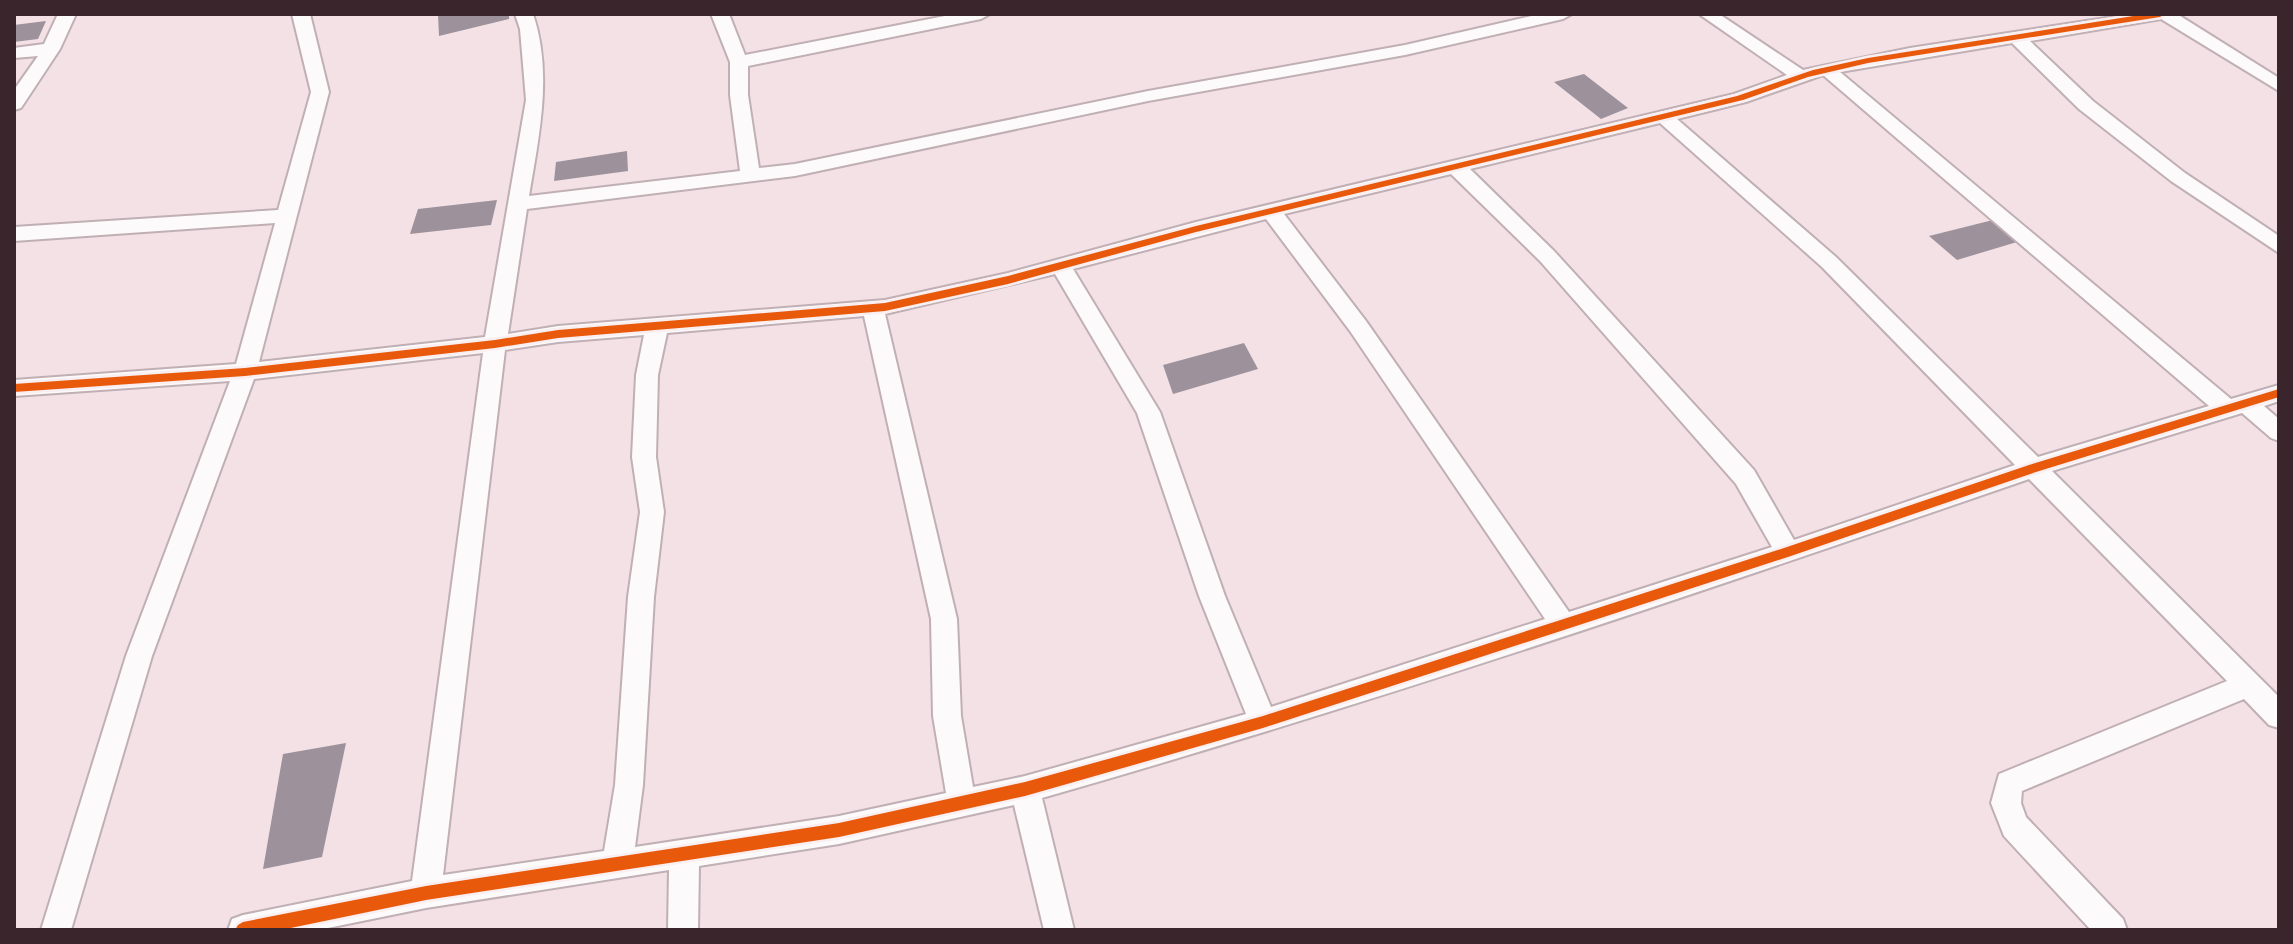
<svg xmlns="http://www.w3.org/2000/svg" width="2293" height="944" viewBox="0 0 2293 944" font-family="'Exo 2',sans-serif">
<rect width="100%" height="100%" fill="#f3e1e6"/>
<path fill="#9d929b" d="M509,14V19L439,36L438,15Z
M46,21L38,39L14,42V25Z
M1584,74L1628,108L1601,119L1554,82Z
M627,151L628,171L554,181L556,162Z
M497,200L491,225L410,234L418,209Z
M1993,220L2017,242L1957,260L1929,236Z
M1244,343L1258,369L1173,394L1163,365Z
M346,743L322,857L263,869L283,754Z"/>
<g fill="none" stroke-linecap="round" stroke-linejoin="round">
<g stroke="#c0afb4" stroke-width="4">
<path id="minor" d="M58,14H76L60,49L21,108L14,110V90L38,56L14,58V48L44,44Z
M292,14H310L329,92L259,362L485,337L526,100L520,29L515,14H533C553,73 539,136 529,196L740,171L730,95V62L711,14H729L745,55L955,14H990L981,19L748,66V95L759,168L795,164L1148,91L1405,45L1540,14H1572L1563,19L1405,55L1148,101L795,176L527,209L508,334L558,326L885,300L1008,273L1196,222L1734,94L1787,75L1699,14H1719L1803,70L1910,48L2132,14H2177L2279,78V91L2161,19L2030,41L2093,101L2185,173L2279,236V253L2171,181L2079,109L2012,43L1840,72L2231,399L2279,385V401L2264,406L2279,419V441L2271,438L2242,413L2052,471L2279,697V728L2269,725L2244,699L2022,791L2021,803L2026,817L2123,919L2127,930H2091L2004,836L1991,803L1999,774L2227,681L2029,479C1702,592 1374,703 1042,798L1074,930H1044L1014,805L839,844L699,866L698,930H668L669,870L426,908L318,930H228L232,919L243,915L412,881L483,353L254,379L152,656L71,930H41L126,656L230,381L14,396V380L236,364L275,223L14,241V227L278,210L311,92ZM1823,75L2209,406L2038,457L1836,257L1677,119L1746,102ZM1660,123L1822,267L2015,465L1794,540L1754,470L1554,251L1470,169ZM1451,174L1540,261L1736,484L1772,547L1569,612L1366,321L1284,214ZM1266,219L1350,331L1545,619L1271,707L1225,596L1160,412L1073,269ZM1055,274L1137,413L1199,596L1246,714L1025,776L973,787L961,716L957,619L885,314ZM864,316L931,619L933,716L946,793L839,816L635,847L643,785L654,597L664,512L656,457L658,375L667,333ZM644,335L636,375L632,457L640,512L628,597L615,785L604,851L443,875L505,350L558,342Z"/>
</g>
<use href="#minor" fill="#fdfafb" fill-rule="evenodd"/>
<g stroke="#f9eef0" stroke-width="5">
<path id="cycleway" d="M2146,14H2164L2160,17L1868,63L1808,77L1743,100L1196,232L1008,284L885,311L558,338L495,348L245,376L14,392V384L245,368L495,340L558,330L885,303L1008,276L1196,226L1737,96L1813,70L1868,58Z
M2279,389V397L2036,472L1788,557L1263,728L1025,796L839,837L426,900L281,930H235L238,925L243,922L426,886L839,823L1025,782L1263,716L1787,547L2029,465Z"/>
</g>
<use href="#cycleway" fill="#e8590c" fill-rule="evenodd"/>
</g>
<rect width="2293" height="944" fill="none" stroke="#39252b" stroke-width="32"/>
</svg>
